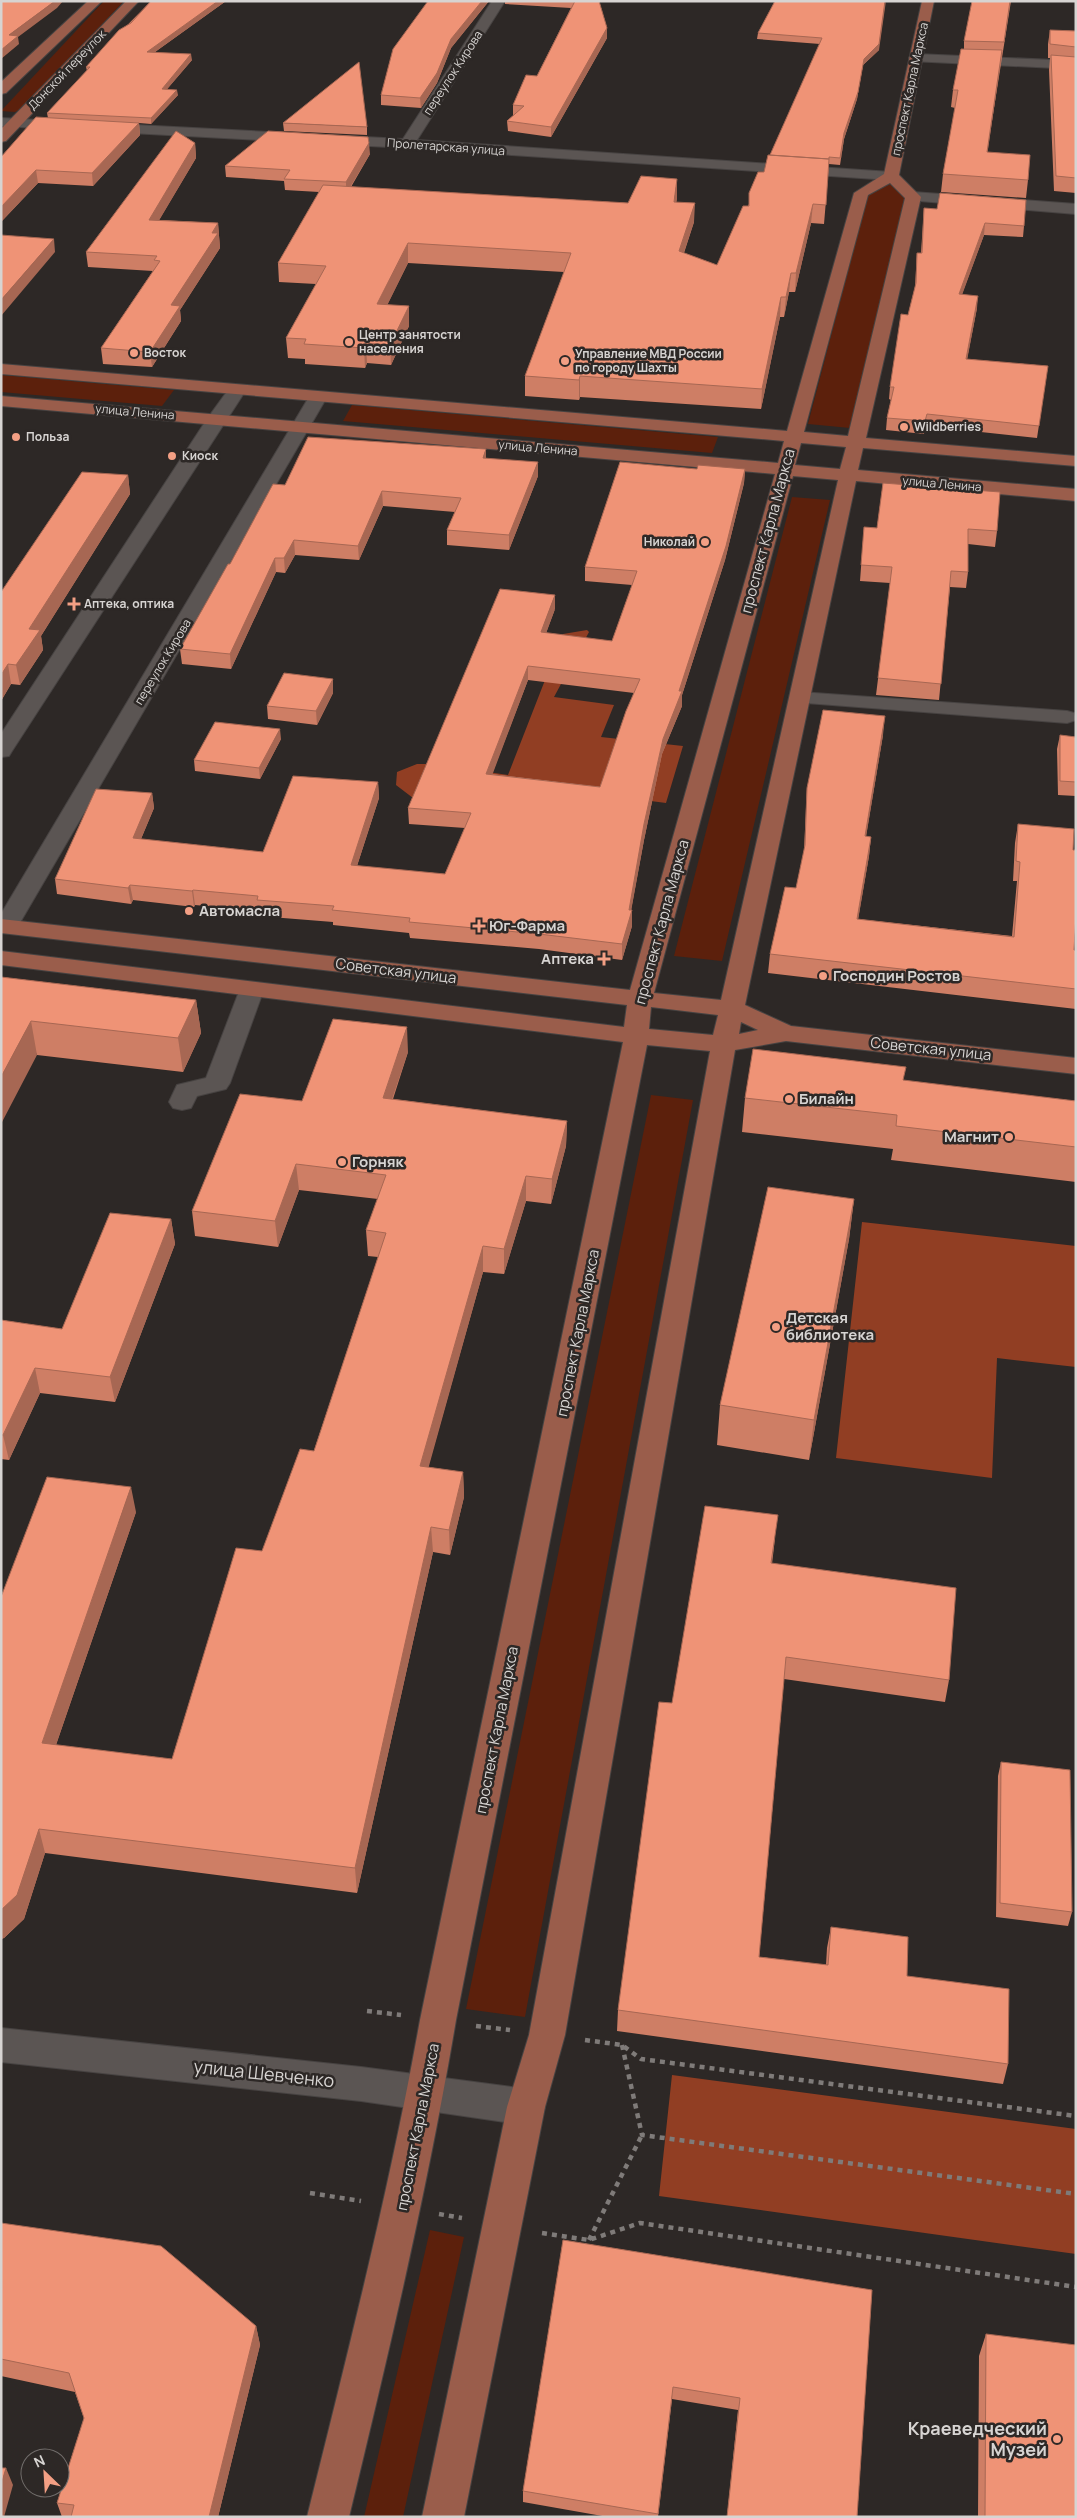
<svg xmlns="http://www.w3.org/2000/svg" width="1077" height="2518" viewBox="0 0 1077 2518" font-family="Manrope,sans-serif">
<rect width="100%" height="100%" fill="#2d2826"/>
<path fill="#5c200c" d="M104,1H124L23,108L15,112L1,111Z
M890,181L908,197L850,428L808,424L868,194Z
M1,375L174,390L162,406L1,392Z
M352,405L718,437L712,453L343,421Z
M792,497L830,500L722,961L674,956Z
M651,1095L693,1100L525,2017L466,2009Z
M430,2230L464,2237L403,2517H364Z"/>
<path fill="#913e23" d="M587,630L589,632L554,697L614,705L601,737L683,746L666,803L528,785L413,798L396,785L397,772L417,764H434L508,775L563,634Z
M862,1222L1076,1246V1367L997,1358L992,1478L836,1458Z
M672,2075L1076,2129V2254L659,2196Z"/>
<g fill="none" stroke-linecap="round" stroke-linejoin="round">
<g stroke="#474342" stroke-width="2">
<path id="minor" d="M492,1H505L417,140L891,172L898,176L891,180L407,148L1,126V118L403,139Z
M916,54L1076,61V69L911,61L909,58L911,55Z
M913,192L1076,204V214L908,200L905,197Z
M237,385L243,386L246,390L12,751L9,756L1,757V734L207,419L231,386Z
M318,392L324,393L327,397L18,926L14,931L1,932V914L309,397L312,393Z
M800,692L1067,711L1074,713L1076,720L1067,723L793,702L790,698L793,694Z
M252,982L261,984L264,989L230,1083L226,1089L197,1096L191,1108L182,1110L173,1108L169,1102L177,1085L206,1078L240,989L243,984Z
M1,2028L361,2067L526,2089L539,2094L545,2107L539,2120L526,2125L361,2101L1,2062Z"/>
</g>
<g stroke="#474342" stroke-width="2">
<path id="major" d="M88,1H102L6,93L1,94V82Z
M126,1H139L6,141L1,142V129Z
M922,1H934L899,175L921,197L866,438L1076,456V466L863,448L858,470L1076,489V501L856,481L745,1005L791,1026L1076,1058V1074L786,1041L735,1050L565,2035L545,2107L464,2517H422L507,2107L529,2035L710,1051L647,1045L456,2020C428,2187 389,2352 349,2517H307C348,2352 390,2187 420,2020L623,1042L1,965V951L624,1027L627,1005L1,933V919L630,990L775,474L1,406V396L778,463L784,441L1,374V364L787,431L854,193L884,174ZM890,183L905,198L848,436L804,432L868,195ZM801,443L846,447L840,469L795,465ZM793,476L838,480L721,1000L654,993ZM651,1007L718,1015L713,1035L649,1029ZM741,1022L758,1030L739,1034Z"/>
</g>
<path stroke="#7f7b79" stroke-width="4.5" stroke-dasharray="5 5" stroke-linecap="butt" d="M367,2011L401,2015
M476,2026L510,2030
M585,2040L622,2045L641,2059L1076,2116
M622,2045L642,2135L1076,2194
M310,2193L361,2201
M439,2214L462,2218
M542,2233L589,2240L640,2223L1076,2287
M589,2240L642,2135"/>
<use href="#minor" fill="#5b5553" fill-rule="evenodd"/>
<use href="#major" fill="#9a5d4b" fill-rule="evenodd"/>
</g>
<path fill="#ce7e65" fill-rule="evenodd" d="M151,1H226L155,52L192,60L167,89L178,95L151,124L139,123L140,135L93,186L38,183L1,222V157L48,118L47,113L87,71L86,67Z
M428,1H489L451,48L437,83L421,108L381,105V95Z
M505,1H599L607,28V38L551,137L508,131L507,121L514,115H513V105L537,76L571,8L505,4Z
M775,1L879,50L863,65L857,99L844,139L840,165L829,164L824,224L811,223L795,292H789L784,317H780L761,409L580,397L579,400L525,396V376L564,272L408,263L387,305L409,306V326L391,365L367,363L365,368L305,364V359L288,358L286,338L316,284L279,282L278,263L319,192L285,190L284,181L226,177L225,166L370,154L351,187L628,203L677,198L676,203L694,222L684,253L717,265L748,206L764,172L770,155L820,44L757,39L758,33Z
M1011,1L987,152L1028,180L1026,198L941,192L943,174L955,108L951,107L953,90L964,49V41Z
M1050,30L1076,31V193L1054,191L1049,70L1050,58H1048V44Z
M283,123L367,127V135L284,131Z
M195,143L196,158L159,220L218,223L220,248L180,310L181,321L152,367L103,364L101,348L153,271L88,267L86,252Z
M924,208L1024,226L1023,237L984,235L962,294L977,308L967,359L1048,366L1037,438L925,426L924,434L886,430L887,418L891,400L889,399L890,387L915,287L917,253H921Z
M486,458L538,476L509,550L447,545V530L455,512L383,506L359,560L295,555L285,573L276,572L231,669L182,664L180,649L230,564L285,485Z
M697,469H745L744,483L725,560L682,695V706L662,754L644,840L631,910L632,926L622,960L539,949L410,938L409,933L333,925V922L258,916V911L195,905L194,907L133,900L131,904L57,894L55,879L152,793L154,808L141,839L263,852L378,782L379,798L357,866L445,874L465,828L409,824L408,808L555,609L546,633L612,641L632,585L585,581V567ZM528,680L634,693L600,787L492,774Z
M128,475L130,494L41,636L43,650L20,685L11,684L1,701V592Z
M883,483L997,531L995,547L968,544V572L966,588L950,587L939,700L876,695L890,583L860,581L864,527L877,528Z
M333,679V693L317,725L268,719L267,706Z
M883,735L866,836L871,837L869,856L858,919L1012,936L1017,881H1013L1015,843L1018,824L1073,850L1074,950L1076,951V1009L768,973L770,954L796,888L804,851L806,807L807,788Z
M1060,735L1076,737V796L1058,795L1057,749Z
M281,739L260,779L195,771L194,760Z
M1,977L196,1000L201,1033L183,1072L37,1055Z
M408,1052L393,1099L567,1121L566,1146L551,1204L526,1201L504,1274L483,1272L428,1467L463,1472L464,1497L450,1555L433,1552L357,1893L45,1853L24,1919L4,1938L1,1939V1597L136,1512L56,1745L172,1759L262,1551L314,1451L378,1257L368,1256L366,1230L378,1199L299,1190L278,1247L195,1236L192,1211L302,1101Z
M904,1081L1076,1101V1182L891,1160L893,1149L742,1132L745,1098Z
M854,1199L849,1239L809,1460L717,1445L720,1405Z
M171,1219L175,1244L115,1402L40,1393L9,1460L1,1459V1320L62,1329Z
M775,1538L772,1564L949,1680L945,1702L784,1679L759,1957L826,1965L827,1948L831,1927L907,1976L1008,2064L1003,2084L617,2031L618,2010L672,1703Z
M1001,1762L1072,1912L1068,1926L996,1917L998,1776Z
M1,2223L256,2326L260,2345L218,2517H62L57,2503L84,2418L75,2392L1,2376Z
M563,2240L872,2290L857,2517H727L738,2410L672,2399L658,2517H608L523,2502V2491Z
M986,2334L1076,2517H978L979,2356Z"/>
<path fill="#a76753" d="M55,1H63L57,8L18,37L19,44L1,59V50L9,35Z
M218,1H226L148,57L147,52Z
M482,1H489L451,48L437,83L421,108L420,98L451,39Z
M886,1L879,50L863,65L857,99L844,139L840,165L844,133L864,59Z
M607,28V38L551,137V127Z
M1002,50L1000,67L985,170L987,152Z
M191,54L192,60L163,94L162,89Z
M177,90L178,95L151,124V118Z
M139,123L140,135L93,186L92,173Z
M195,143L196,158L151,234L149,220Z
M369,143L370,154L346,194V182Z
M36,170L38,183L1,222V207Z
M677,179V198L673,221L674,202Z
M695,203L694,222L678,270L679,251Z
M813,204L811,223L795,292L796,273Z
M218,223L220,248L180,310L181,321L152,367L150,352L171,305Z
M985,223L984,235L958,306L959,294Z
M54,239L55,252L1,316V300Z
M408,243V263L378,324L377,304Z
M791,273L789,292L784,317L786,297Z
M978,296L977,308L965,371L966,359Z
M781,297L780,317L761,409L762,389Z
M409,306V326L391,365L390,345Z
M366,343L367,363L365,368L364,348Z
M580,376V397L579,400V380Z
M486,449V463L483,458Z
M538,462V476L509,550V535Z
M745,469L744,483L725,560L682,695V706L662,754L644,840L630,917L632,910V926L622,960V944L644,824L663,739L679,691Z
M128,475L130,494L41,636L43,650L20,685L16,665L29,629Z
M382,491L383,506L359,560L358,546Z
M294,540L295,555L285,573L284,558Z
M275,558L276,572L231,669L230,654Z
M555,595V609L541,647V632Z
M8,664L11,684L1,701V675Z
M528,666V680L487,789L486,774Z
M333,679V693L317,725L316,711Z
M885,716L883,735L863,855L865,836Z
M280,729L281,739L260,779L259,768Z
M378,782L379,798L352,881L351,865Z
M152,793L154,808L135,853L133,838Z
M871,837L869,856L855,938L857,919Z
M130,885L133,900L131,904L128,888Z
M193,890L195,905L194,907L192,891Z
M196,1000L201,1033L183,1072L178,1038Z
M31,1021L37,1055L1,1124V1077Z
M407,1027L408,1052L384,1123L383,1098Z
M567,1121L566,1146L551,1204L552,1179Z
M296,1164L299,1190L278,1247L275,1221Z
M526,1176V1201L504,1274V1249Z
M854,1199L849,1239L809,1460L814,1420Z
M171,1219L175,1244L115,1402L110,1377Z
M483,1246V1272L422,1491L420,1466Z
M35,1368L40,1393L9,1460L3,1435Z
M463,1472L464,1497L450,1555L449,1530Z
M131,1487L136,1512L48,1768L42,1743Z
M431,1527L433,1552L357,1893L355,1868Z
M39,1829L45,1853L24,1919L4,1938L1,1939V1910Z
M256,2326L260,2345L218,2517H209Z
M6,2468L13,2485L4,2517H1V2485Z"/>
<path fill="#ef9376" stroke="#a76753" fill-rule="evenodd" d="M1,1H55L9,35L18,36L1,50Z
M151,1H218L147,52L191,54L162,89L177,90L151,118L47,113L90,67H86L119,30L131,23Z
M428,1H482L451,39L437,73L420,98L381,95L393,49Z
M575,1H599L607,28L551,127L507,121L524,106L513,105L526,75L537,76Z
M775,1H885L879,44L864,59L858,92L844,133L840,158L829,157V159L770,155L822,38L758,33Z
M972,1H1010L1004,42L964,41Z
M1050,30L1076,31V47L1050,44Z
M961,49L1002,50L987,152L1030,155L1028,180L943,174L958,90H953Z
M1051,55L1076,57V178L1056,176Z
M359,62L367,127L283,123Z
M36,117L139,123L92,173L36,170L1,207V157Z
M176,131L195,143L149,220L218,223L212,233H218L171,305L180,306L150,352L101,348L160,261L154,260L157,256L86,252Z
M268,131L368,137L369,143L346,182L284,179L290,170L225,166Z
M768,155L829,159L826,205L813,204L796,273H791L786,297H781L762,389L580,376L579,380L525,376L571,253L408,243L377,304L409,306L390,345L366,343L364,348L304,344L306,339L286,338L326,266L278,263L323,185L628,203L641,176L677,179L674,202L695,203L679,251L717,265L743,206H749V193L758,172H764Z
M940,193L1026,200L1024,226L985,223L959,294L978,296L966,359L1048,366L1039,426L927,414L925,421L887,418L894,387H890L901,314L908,315L916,283L917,253H922L924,208L937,209Z
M1,235L54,239L1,300Z
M308,437L486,449L483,458L538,462L509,535L447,530L461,498L382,491L358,546L294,540L284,558H275L230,654L180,649L228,564H230L273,484L285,485Z
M620,462L697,469L698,465L745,469L726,546L679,691H682L663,739L644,824L629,910H632L622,944L539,934L409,922L410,918L332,910L334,906L257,900L258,896L193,890L192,891L130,885L128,888L55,879L96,789L152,793L133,838L263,852L293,776L378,782L351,865L445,874L471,813L408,808L500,589L555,595L541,632L612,641L637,571L585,567ZM528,666L640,679L626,711L600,787L486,774Z
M82,472L128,475L29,629L40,630L16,665L8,664L1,675V592Z
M883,483L1000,492L997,531L968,529V572L951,571L941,684L878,678L892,567L861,565L864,527L877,528Z
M284,673L333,679L316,711L267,706Z
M823,710L885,716L865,836L871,837L857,919L1014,937L1020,862L1016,861L1018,824L1074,829L1073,850H1076V915L1074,950L1076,951V989L770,954L785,887L796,888L805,845L807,788Z
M215,722L280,729L259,768L194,760Z
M1060,735L1076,737V782L1060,781Z
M1,977L196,1000L178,1038L31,1021L1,1077Z
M333,1019L407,1027L383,1098L567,1121L552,1179L526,1176L504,1249L483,1246L420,1466L463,1472L449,1530L431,1527L355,1868L39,1829L17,1895L1,1910V1597L47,1477L131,1487L42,1743L172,1759L236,1548L262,1551L300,1449L314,1451L386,1233L366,1230L386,1175L296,1164L275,1221L192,1211L240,1094L302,1101Z
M753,1049L906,1067L903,1080L1076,1101V1147L896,1126L897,1115L745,1098Z
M768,1187L854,1199L814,1420L720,1405Z
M110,1213L171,1219L110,1377L35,1368L3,1435H1V1320L62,1329Z
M705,1506L778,1515L771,1563L956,1588L949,1680L786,1657L759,1957L828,1965L831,1927L908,1937L907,1976L1009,1989L1008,2064L618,2010L659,1702L672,1703Z
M1001,1762L1070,1770L1072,1912L1000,1903Z
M1,2223L161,2246L256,2326L209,2517H71L74,2505L57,2503L84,2418L69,2373L1,2359Z
M563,2240L872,2290L857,2517H727L740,2398L673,2387L658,2514L523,2491Z
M986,2334L1076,2345V2517H985Z
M1,2468H6L1,2485Z"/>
<g fill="#f39f84" stroke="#2d2826" stroke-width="2">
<circle cx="349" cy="342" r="5"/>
<circle cx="134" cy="353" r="5"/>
<circle cx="565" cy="361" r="5"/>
<circle cx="904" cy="427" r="5"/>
<circle cx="16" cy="437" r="5"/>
<circle cx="172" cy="456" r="5"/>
<circle cx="705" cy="542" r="5"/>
<path d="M71.5 596.5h5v5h5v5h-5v5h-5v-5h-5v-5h5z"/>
<circle cx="189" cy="911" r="5"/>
<path d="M476.5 918.5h5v5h5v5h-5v5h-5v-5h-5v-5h5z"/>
<path d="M601.5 951.5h5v5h5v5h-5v5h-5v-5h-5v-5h5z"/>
<circle cx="823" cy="976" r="5"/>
<circle cx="789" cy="1099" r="5"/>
<circle cx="1009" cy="1137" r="5"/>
<circle cx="342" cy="1162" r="5"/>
<circle cx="776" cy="1327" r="5"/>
<circle cx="1057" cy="2439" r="5"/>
</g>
<g text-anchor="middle" stroke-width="5" stroke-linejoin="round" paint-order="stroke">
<g font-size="12" fill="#d7d4d2" stroke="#2d2826">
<text transform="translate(67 70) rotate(-46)" y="4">Донской переулок</text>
<text transform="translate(453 73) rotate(-57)" y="4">переулок Кирова</text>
<text transform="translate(910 89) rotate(-78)" y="4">проспект Карла Маркса</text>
<text transform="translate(446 147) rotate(4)" y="4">Пролетарская улица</text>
<text transform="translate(135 412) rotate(5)" y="4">улица Ленина</text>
<text transform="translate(538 448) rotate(5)" y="4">улица Ленина</text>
<text transform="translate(942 484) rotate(5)" y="4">улица Ленина</text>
<text transform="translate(163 662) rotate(-59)" y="4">переулок Кирова</text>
</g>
<g font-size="12" font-weight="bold" fill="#d7d4d2" stroke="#2d2826" text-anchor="start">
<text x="359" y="339">Центр занятости<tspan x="359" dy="14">населения</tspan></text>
<text x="144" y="357">Восток</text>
<text x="575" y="358">Управление МВД России<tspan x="575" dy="14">по городу Шахты</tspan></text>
<text x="914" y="431">Wildberries</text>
<text x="26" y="441">Польза</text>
<text x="182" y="460">Киоск</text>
<text x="695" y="546" text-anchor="end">Николай</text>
<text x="84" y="608">Аптека, оптика</text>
</g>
<g font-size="15" fill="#d7d4d2" stroke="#2d2826">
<text transform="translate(768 531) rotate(-75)" y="5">проспект Карла Маркса</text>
<text transform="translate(662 922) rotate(-75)" y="5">проспект Карла Маркса</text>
<text transform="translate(396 971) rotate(7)" y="5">Советская улица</text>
<text transform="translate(931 1049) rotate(6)" y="5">Советская улица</text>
<text transform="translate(578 1333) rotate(-79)" y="5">проспект Карла Маркса</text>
<text transform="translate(497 1730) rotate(-79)" y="5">проспект Карла Маркса</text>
<text transform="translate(418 2127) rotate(-79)" y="5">проспект Карла Маркса</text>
</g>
<g font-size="15" font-weight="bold" fill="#d7d4d2" stroke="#2d2826" text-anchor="start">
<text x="199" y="916">Автомасла</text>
<text x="489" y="931">Юг-Фарма</text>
<text x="594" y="964" text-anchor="end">Аптека</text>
<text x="833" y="981">Господин Ростов</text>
<text x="799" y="1104">Билайн</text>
<text x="999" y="1142" text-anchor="end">Магнит</text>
<text x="352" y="1167">Горняк</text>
<text x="786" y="1323">Детская<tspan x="786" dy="17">библиотека</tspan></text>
</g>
<g font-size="18" fill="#d7d4d2" stroke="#2d2826">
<text transform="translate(264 2074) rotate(6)" y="6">улица Шевченко</text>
</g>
<g font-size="18" font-weight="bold" fill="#d7d4d2" stroke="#2d2826" text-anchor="end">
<text x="1047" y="2435">Краеведческий<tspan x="1047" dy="21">Музей</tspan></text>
</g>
</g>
<rect width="1077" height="2518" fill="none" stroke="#d7d4d2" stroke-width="5"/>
<g transform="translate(45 2473) rotate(335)"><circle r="24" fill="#2d2826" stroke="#716d6b"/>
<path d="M0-4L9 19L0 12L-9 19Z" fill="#f39f84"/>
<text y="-8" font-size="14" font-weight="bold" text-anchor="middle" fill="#d7d4d2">N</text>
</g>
</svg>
